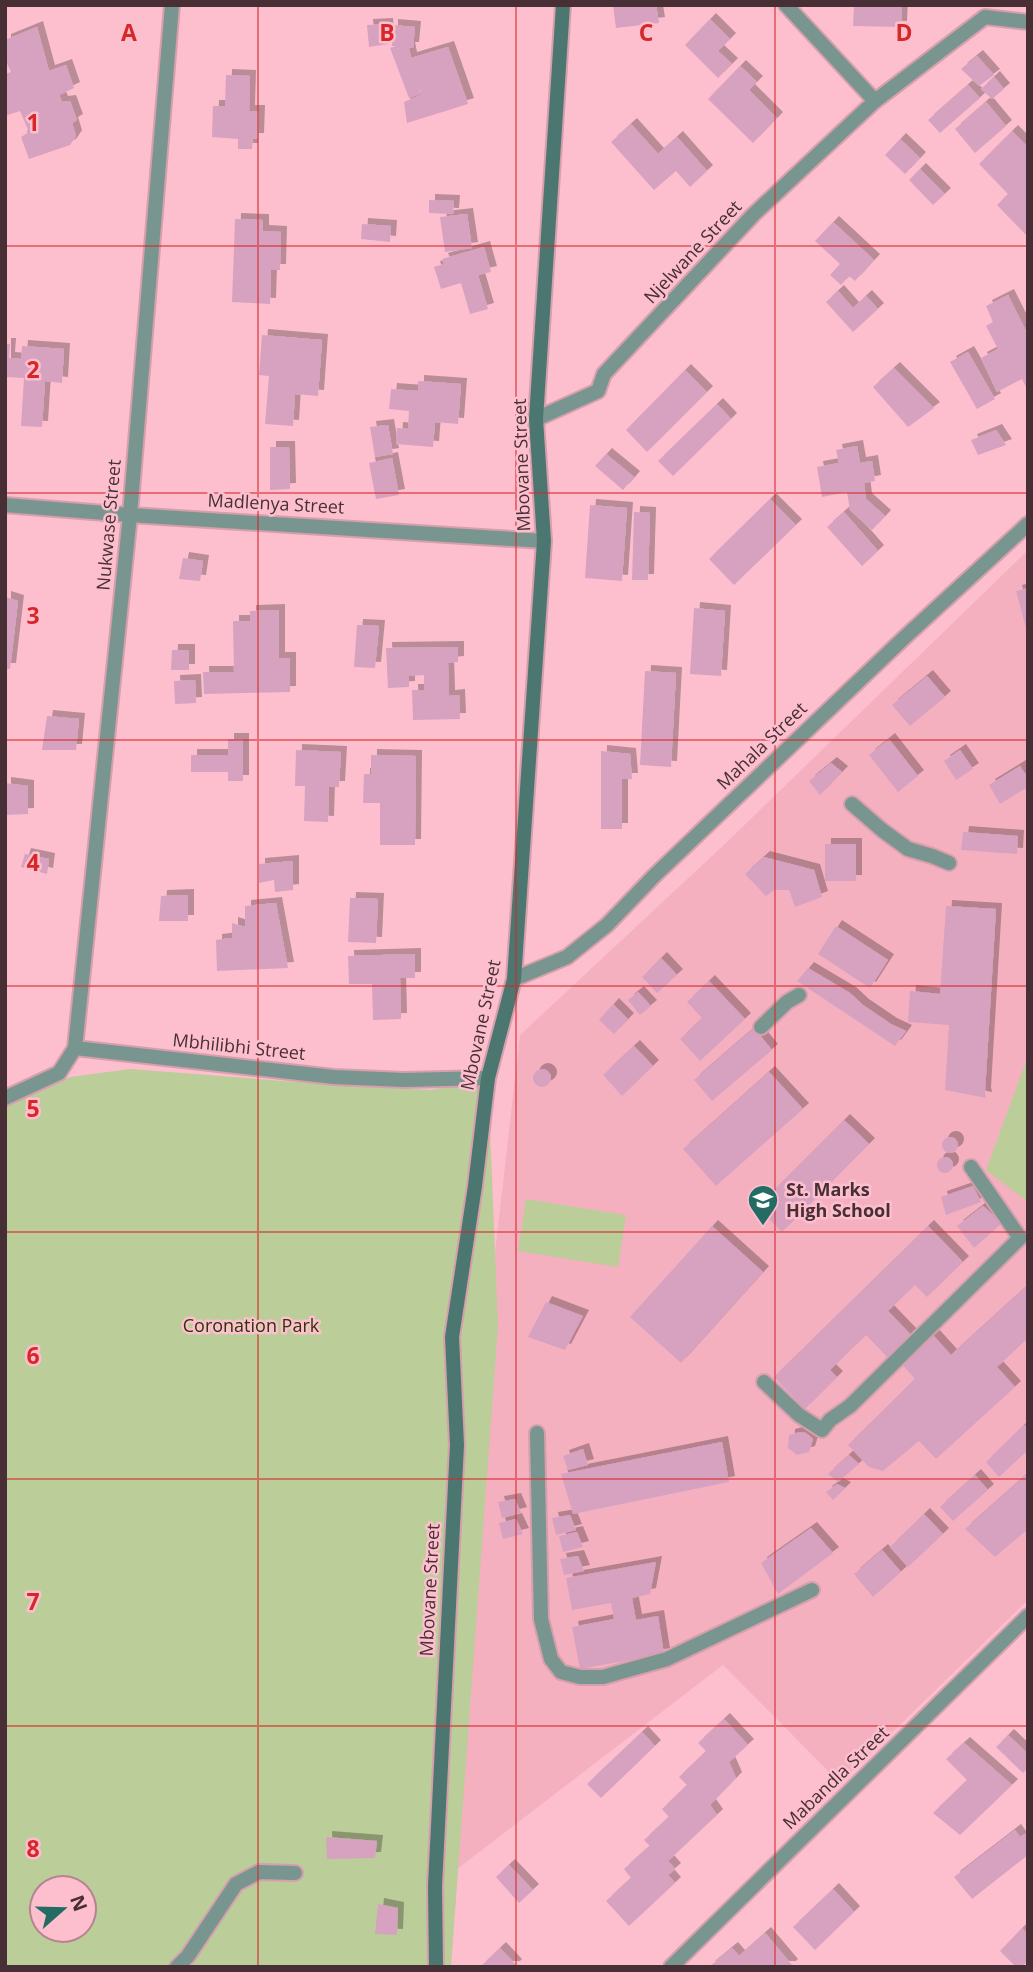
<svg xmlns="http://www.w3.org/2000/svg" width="1033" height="1972" viewBox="0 0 1033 1972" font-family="'Open Sans',sans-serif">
<defs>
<filter id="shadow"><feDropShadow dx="6" dy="-6" stdDeviation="0" flood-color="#0004"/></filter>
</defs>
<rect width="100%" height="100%" fill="#fdbfce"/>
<path fill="#f5b0c0" d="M1028,550V1600L840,1783L723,1665L435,1886L476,1418L520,1035L727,842Z"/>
<path fill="#bbcd98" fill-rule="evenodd" d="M1028,1056V1202L986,1170Z
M130,1069L347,1086L432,1090L488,1078L498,1326L451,1967H5V1106L70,1077ZM42,1888H84V1930H42Z
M526,1199L626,1215L618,1267L518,1251Z"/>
<path fill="#d6a2c0" filter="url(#shadow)" d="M613,5H656L659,23L616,28Z
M854,5H902L901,27L853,26Z
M710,19L730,39L718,51L732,64L718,78L685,45Z
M387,24L388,44L369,47L367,25Z
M392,25L415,27L413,48H409L411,58L448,47L468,104L407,123L404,102L423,94H421L418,85L420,94L409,98L390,48L396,46H392Z
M37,27L49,71L66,65L74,88L59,95L62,102L70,101L77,120L72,123L76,136L70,145L29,159L21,137L29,132L20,111L5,116V87L7,86L5,74L11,72L5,59V40Z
M977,56L994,75L979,86L961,69Z
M740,66L757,82L749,90L777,118L753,143L708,99Z
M226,75L250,76L249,111H259L258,139H253L252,149H238V139L212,137L213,106H225Z
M994,77L1004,89L992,99L981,89Z
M968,85L980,98L940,133L928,120Z
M986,102L1006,126L975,153L955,129Z
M631,124L658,154L677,137L707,171L690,187L676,171L654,190L611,142Z
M1012,131L1028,147V234L1026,235L997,205L1008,194L979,164Z
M900,139L920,158L905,174L885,155Z
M920,169L945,194L933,205L909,180Z
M429,200L454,201L453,214L429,213Z
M467,214L472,248L445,252L440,217Z
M235,219L263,220V231L281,232L280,270H271L270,304L232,302Z
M833,222L874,260L855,281L849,276L841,285L830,275L840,264L815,241Z
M362,224L391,226L390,242L361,239Z
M484,247L491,272L478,275L488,309L470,314L461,283L441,289L434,267L444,264L442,259Z
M838,291L853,308L866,296L878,309L853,332L826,302Z
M1008,295L1028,335V391L1022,379L997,392L981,358L998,349L986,326L993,322L986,306Z
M262,335L322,340L318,396L295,394L293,426L265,424L269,376L259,375Z
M5,344H10L9,358L21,359L22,346L64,349L62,383L45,381L42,427L21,426L24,378L5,377Z
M968,352L995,399L977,409L950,362Z
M894,368L934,408L908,427L873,387Z
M685,370L707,392L647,452L626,430Z
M418,381L461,384L458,424L435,422L433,447L396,444L397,428L408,429L409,411L389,409L391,389L418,391Z
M717,404L731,419L673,476L658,461Z
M388,425L393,454L375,457L370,427Z
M996,430L1006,445L978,455L971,440Z
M857,446L860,463L872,461L875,481L864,483L866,499L885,516L872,530L850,510L847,492L822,497L817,467L839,463L836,450Z
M270,447H289L290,489L270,490Z
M606,454L634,477L623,490L595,466Z
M392,458L399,495L376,499L369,463Z
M770,499L796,525L734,585L709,559Z
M590,505L627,508L622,581L585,578Z
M634,512L650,513L648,580H632Z
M844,512L878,551L862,566L827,527Z
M183,558L203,561L200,581L179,579Z
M1028,588V632H1027L1016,591Z
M5,597L18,601L10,669H5Z
M694,608L725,611L721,676L690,674Z
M279,610V658H290V692L204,694L203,672H234L233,621H250V611Z
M357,625L379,626L375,668L354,667Z
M458,647V662L448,663L449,696L459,695L460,719L413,720L412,690H424V675L409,676V687L388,688L386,648Z
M172,650H189V670H171Z
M645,671L676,673L671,767L640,765Z
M927,676L945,697L910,726L892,705Z
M195,680L196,703L175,704L174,681Z
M47,716L79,719L76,750H42Z
M228,739H243V781H228V772H191V755H228Z
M889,739L918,776L898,792L869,755Z
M296,750L341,752L339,787H329L328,822L304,821L305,786H295Z
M960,750L973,769L956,780L944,761Z
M601,751L630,754L632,779H622V829H601Z
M371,755L416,756L415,845H380V803H363L364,774H371Z
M831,763L842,772L820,795L809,781Z
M1020,766L1028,778V787L1000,804L989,785Z
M5,783L28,786V814L5,815Z
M963,832L1018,836L1017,854L961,850Z
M825,844H856V881H825Z
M25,854L49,859L47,874L21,867Z
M764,857L814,870L822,897L795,907L789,890H774L766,896L745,874Z
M293,861V890L275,892L274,880L259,883V864Z
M188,895V921H159L161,896Z
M350,898L378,899L376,943L348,942Z
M276,903L288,968L217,971L216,940L232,938V923L245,927V906Z
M946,906L996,909L985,1093L986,1098L945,1090L949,1025L908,1022L910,991L940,994Z
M836,926L888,960L870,988L818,954Z
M415,954V978H400L401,1019L373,1020L372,984H349L348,956Z
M661,958L677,975L657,993L642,977Z
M808,968L850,993L863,1005L891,1024L906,1031L895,1046L797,981Z
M709,981L745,1019L700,1061L680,1039L702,1018L687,1002Z
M638,992L651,1006L640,1015L628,1000Z
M613,1004L628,1019L614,1034L599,1020Z
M754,1028L772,1050L712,1101L694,1080Z
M634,1046L653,1066L622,1096L603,1075Z
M533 1078a9 9 0 1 1 18 0a9 9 0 1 1-18 0Z
M769,1072L803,1109L716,1186L683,1149Z
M844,1120L869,1144L782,1232L757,1207Z
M942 1145a8 8 0 1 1 16 0a8 8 0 1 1-16 0Z
M937 1165a8 8 0 1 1 16 0a8 8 0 1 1-16 0Z
M973,1186L981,1202L946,1215L941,1197Z
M983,1206L1002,1223L974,1248L957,1226Z
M712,1226L763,1272L681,1363L630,1317Z
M928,1226L963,1262L927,1297L915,1285L888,1311L912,1336L889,1359L866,1335L830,1370L837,1377L805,1409L774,1377Z
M1028,1285V1338L997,1367L1015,1387L936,1459L919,1441L883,1471L869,1467L848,1445L915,1379L901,1363L932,1334L951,1355Z
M546,1302L583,1316L565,1350L528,1337Z
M1024,1425L1028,1428V1450L999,1477L986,1462Z
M800,1432L806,1433L813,1439L809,1452L797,1455L788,1448L789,1435Z
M722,1442L729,1482L573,1514L561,1474Z
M583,1449L588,1465L568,1470L563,1456Z
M849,1455L859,1464L838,1482L828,1474Z
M1028,1473V1529L995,1557L965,1529Z
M975,1475L988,1490L953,1521L940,1507Z
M837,1484L845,1488L833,1500L826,1492Z
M515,1499L521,1513L502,1518L498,1502Z
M924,1514L943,1534L908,1567L890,1547Z
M570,1515L576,1530L556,1535L552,1518Z
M516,1519L523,1534L503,1539L499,1523Z
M811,1528L833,1553L778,1594L761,1563Z
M577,1532L583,1547L563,1552L559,1536Z
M882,1550L901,1572L873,1597L854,1574Z
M578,1556L584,1571L564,1575L560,1559Z
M656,1562L650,1594L632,1598L636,1620L658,1616L664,1654L580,1669L572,1627L614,1619L611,1603L572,1610L566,1578Z
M724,1719L748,1745L729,1762L736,1778L710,1805L717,1815L668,1861L675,1869L668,1875L675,1883L629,1926L606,1901L631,1878L624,1869L650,1846L644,1840L669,1817L662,1809L687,1785L679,1777L706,1751L698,1743Z
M642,1732L655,1746L601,1798L587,1784Z
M1008,1735L1028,1754V1768L1023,1773L996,1747Z
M964,1743L1012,1785L960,1835L933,1813L967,1780L946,1759Z
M1015,1830L1020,1837L1028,1832V1855L972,1899L954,1877Z
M326,1837L377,1841L375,1858L327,1859Z
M509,1865L533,1890L519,1903L496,1877Z
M833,1889L854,1912L815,1950L793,1927Z
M378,1904L398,1908L397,1935L375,1934Z
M1022,1928L1028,1934V1961L1022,1967H1016L1000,1951Z
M765,1933L792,1965L790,1967H709L732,1948L739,1956Z
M500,1948L516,1965L514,1967H480Z"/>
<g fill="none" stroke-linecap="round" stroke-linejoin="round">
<g stroke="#d59fac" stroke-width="18">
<path id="street" d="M786,5L875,101
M536,419L598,391L604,374L754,214L875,101L985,17L1028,22
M5,505L130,515L544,541
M852,804L882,830L908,849L932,856L949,863
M514,979L567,957L607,925L654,876L905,637L1028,524
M761,1027L787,1002L799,995
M75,1048L130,515L172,5
M5,1098L59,1073L75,1048L334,1077L404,1080L488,1078
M764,1382L799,1415L822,1430L830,1420L850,1406L1020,1238L971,1167
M537,1433L541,1619L551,1659L561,1672L580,1677H603L667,1659L812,1590
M177,1967L188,1956L236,1884L259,1872L295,1873
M671,1967L1028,1616"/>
</g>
<g stroke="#d59fac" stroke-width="18">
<path id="secondary" d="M436,1967L435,1886L457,1445L452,1337L475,1186L488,1078L514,979L544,541L536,419L563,5"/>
</g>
<use href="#street" stroke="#789590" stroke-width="14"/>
<use href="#secondary" stroke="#4b7770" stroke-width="14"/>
</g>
<path fill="none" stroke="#d62828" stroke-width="2" stroke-opacity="0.55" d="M258,5V1967M516,5V1967M775,5V1967M5,246H1028M5,493H1028M5,740H1028M5,986H1028M5,1232H1028M5,1479H1028M5,1726H1028"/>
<defs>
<g id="school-pin" transform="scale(1.575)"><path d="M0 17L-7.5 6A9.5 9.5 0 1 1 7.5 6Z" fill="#246c63" stroke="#fdbfce"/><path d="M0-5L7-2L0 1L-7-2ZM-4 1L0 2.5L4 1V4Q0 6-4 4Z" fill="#fff"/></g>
</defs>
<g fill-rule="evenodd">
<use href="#school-pin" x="763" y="1200"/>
</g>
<g text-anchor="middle" stroke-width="5" stroke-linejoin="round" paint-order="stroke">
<g font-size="18" fill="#472f35" stroke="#fdbfce">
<text transform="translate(693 252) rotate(-47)" y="6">Njelwane Street</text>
<text transform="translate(522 465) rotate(-92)" y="6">Mbovane Street</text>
<text transform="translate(276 504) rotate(3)" y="6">Madlenya Street</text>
<text transform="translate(109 525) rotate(-85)" y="6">Nukwase Street</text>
<text transform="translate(762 746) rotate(-44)" y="6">Mahala Street</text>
<text transform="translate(481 1025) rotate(-78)" y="6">Mbovane Street</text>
<text transform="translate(239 1047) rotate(6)" y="6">Mbhilibhi Street</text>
<text transform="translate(430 1590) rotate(-87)" y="6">Mbovane Street</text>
<text transform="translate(836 1778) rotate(-44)" y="6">Mabandla Street</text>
</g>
<g font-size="18" font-weight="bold" fill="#472f35" stroke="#fdbfce" text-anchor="start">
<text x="786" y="1196">St. Marks<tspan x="786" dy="21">High School</tspan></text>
</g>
<g font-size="18" fill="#2a3705" stroke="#fdbfce">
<text x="251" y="1332">Coronation Park</text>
</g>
</g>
<g font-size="23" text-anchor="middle" font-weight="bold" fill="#d62828" stroke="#fdbfce" stroke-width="5" stroke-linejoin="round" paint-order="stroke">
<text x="129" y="41">A</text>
<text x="387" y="41">B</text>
<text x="646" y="41">C</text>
<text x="904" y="41">D</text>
<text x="33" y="131">1</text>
<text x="33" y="378">2</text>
<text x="33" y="624">3</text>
<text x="33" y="871">4</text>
<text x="33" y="1117">5</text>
<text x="33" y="1364">6</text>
<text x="33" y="1610">7</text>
<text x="33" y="1857">8</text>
</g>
<rect width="1033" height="1972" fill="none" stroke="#472f35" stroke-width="14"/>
<g transform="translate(63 1909) rotate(70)"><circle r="33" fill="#fdbfce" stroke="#b48591" stroke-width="2"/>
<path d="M0-5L12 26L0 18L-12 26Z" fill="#246c63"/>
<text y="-10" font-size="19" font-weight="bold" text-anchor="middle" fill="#472f35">N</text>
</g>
</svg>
